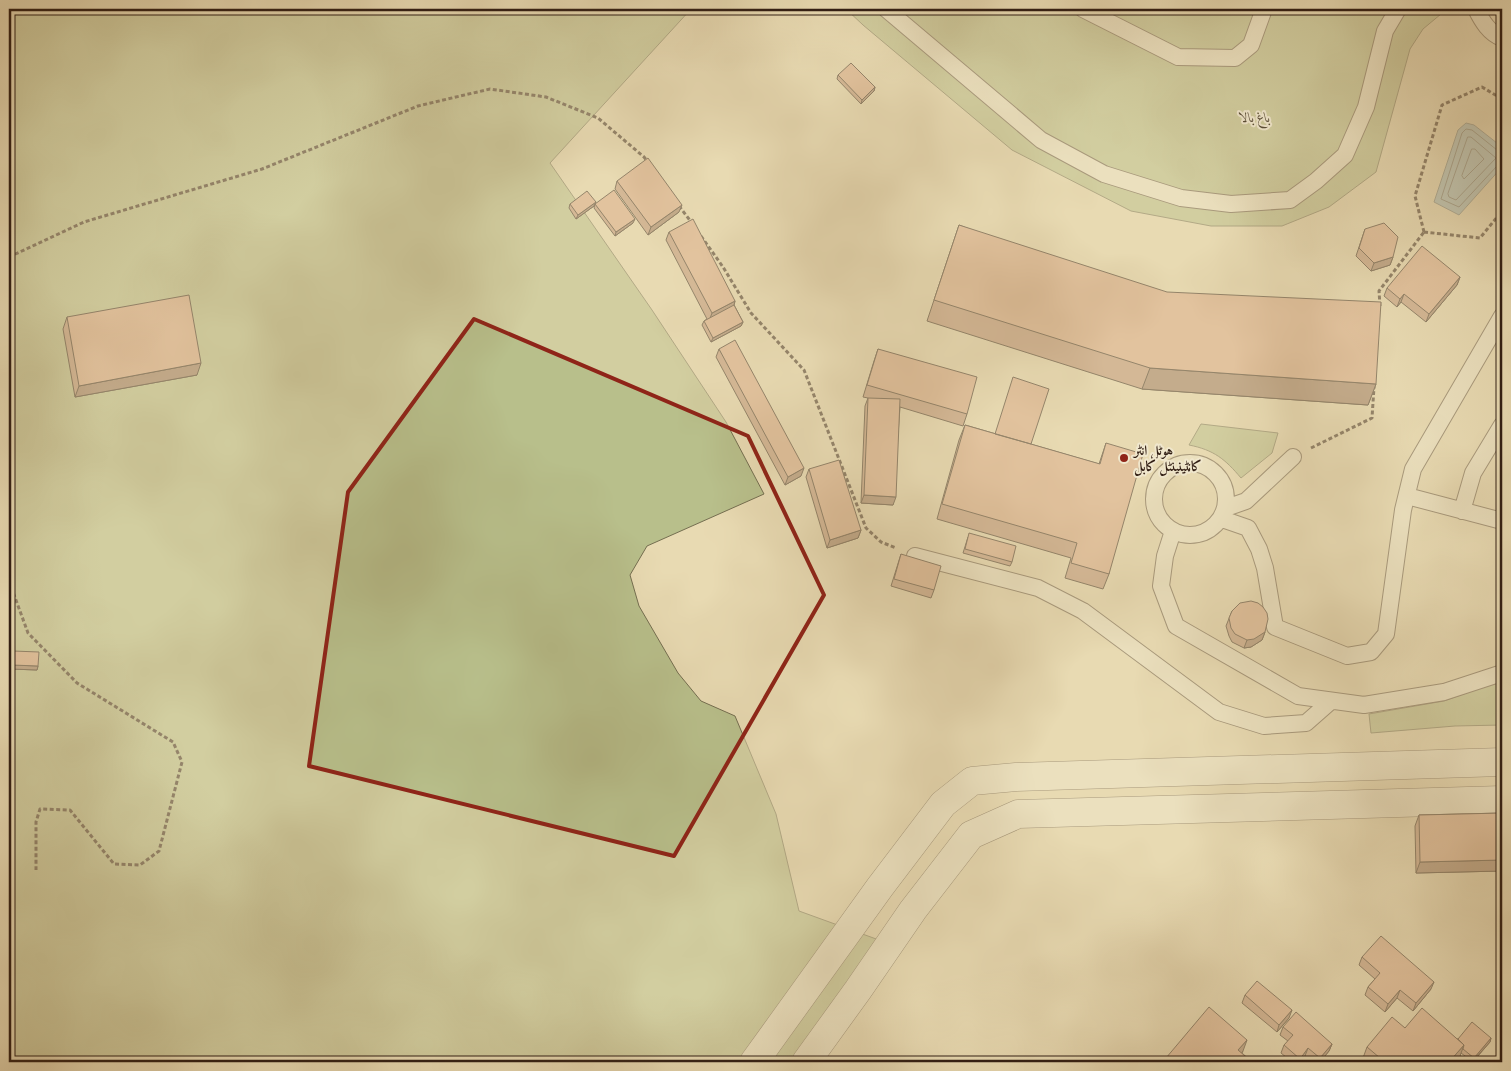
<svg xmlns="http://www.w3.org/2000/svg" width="1511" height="1071" viewBox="0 0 1511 1071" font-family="Vollkorn,Amiri,serif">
<rect width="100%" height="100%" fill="#e8dab2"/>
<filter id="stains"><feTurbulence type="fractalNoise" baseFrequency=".004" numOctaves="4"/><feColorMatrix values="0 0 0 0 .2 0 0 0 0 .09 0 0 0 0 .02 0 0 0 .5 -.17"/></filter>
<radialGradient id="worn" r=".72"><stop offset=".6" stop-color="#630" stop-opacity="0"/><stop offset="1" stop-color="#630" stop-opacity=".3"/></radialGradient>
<path fill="#b8bf8b" stroke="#746e50" d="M9,9H691L550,163L652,310L726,422L764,494L647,546L630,575L639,606L678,673L701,701L735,716L776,814L799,911L890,944L806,1062H9Z
M846,9H1447L1423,29L1410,49L1376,172L1329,207L1282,226H1211L1131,211L1012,150L863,25Z
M1201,424L1278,433L1272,453L1241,478C1225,459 1214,450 1189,445Z
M1502,680V725L1455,726L1371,733L1369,714L1444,701Z"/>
<path fill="#9eb7b9" stroke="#727a77" d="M1466,123L1474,125L1502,147V167L1459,215L1434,202L1458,130Z"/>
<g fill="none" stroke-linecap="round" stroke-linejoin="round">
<path stroke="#686a66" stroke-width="1" d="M1468,137H1471L1496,158L1456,200L1449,197L1448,194Z
M1472,149H1475L1484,159L1464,179L1462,176Z
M1502,151L1497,150L1472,130L1466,129L1462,133L1441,199L1459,207L1497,166L1502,164"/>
<g stroke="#5f4d3c" stroke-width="18">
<path id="lane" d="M886,9L1041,140L1104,174L1181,198L1231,204L1290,200L1316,181L1345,155L1366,107L1385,31L1398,9
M1083,9L1178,57L1235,58L1251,45L1264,9
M1476,9C1482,21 1489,33 1502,38
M1154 499a36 36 0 1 1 72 0a36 36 0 1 1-72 0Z
M1407,496L1502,521
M1226,508L1246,501L1293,457
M1462,511L1473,473L1502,425
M1222,519L1248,528L1259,549L1265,568L1275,627L1347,656L1371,652L1386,634L1403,510L1413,469L1502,316
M1173,531L1165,556L1161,586L1176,626L1298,696L1364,705L1444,692L1502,673
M915,556L1038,588L1083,611L1219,712L1264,726L1306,723L1331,701"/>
</g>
<g stroke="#5f4d3c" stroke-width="29">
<path id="street" d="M754,1062L880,887L943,804L972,781L1016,777L1502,762
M806,1062L858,990L913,910L971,835L1018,814L1502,800"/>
</g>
<path stroke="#311e14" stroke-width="3" stroke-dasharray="4 2.5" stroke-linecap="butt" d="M679,206L692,223
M1424,232L1415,196L1442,105L1482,87L1502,99
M1424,232L1480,238L1502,211
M701,236L723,267L751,313L804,370L866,528L881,542L896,548
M9,257L84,222L262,169L418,106L490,89L546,97L598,118L644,157L648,162
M1380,306L1379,291L1424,232
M1311,448L1372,418L1374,387
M9,581L28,633L77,683L173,742L182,762L159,851L140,865L114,864L70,810L40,809L36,822V870"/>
<use href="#lane" stroke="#f0e7cd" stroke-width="16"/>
<use href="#street" stroke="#f0e7cd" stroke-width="28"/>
</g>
<path fill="#bc8f73" stroke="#311e14" d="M838,75L875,87L874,91L861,104L837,79Z
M617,181L679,212L648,235L615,189Z
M596,202L594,206L576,219L569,208L570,204Z
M595,204L633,223L615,236L594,208Z
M959,225L1376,384L1368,405L1142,389L927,321Z
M1365,229L1393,257L1390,265L1371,271L1356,256Z
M669,232L735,301L734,305L743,322L741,326L711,342L702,325L704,321L707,319L666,240Z
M1460,277L1457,285L1426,322L1401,302L1397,307L1384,296L1387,288Z
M67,317L197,375L75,397L63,329Z
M719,349L801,476L785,485L716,357Z
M878,349L967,414L963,426L900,407L893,505L861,503L865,406L868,398L863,397L874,361Z
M965,425L1099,464L1106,443L1109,574L1103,589L1065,578L1071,558L937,519L959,440Z
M809,469L861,530L858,538L827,548L806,477Z
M968,537L1012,562L1010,566L963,553Z
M901,554L934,590L931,598L891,586Z
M1232,611L1265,632L1262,640L1251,647L1244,648L1232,642L1229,636L1226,626Z
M13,651L38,666L37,670L11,669V655Z
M1502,813V871L1416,873L1415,826L1419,815Z
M1362,957L1431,989L1413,1011L1397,998L1385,1012L1365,995L1368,987L1375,979L1359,965Z
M1245,995L1289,1018L1277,1032L1242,1003Z
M1283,1027L1332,1044L1329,1051L1320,1062H1312L1305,1056L1300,1062H1292L1281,1053L1284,1045L1288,1041L1280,1035Z
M1405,1028L1458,1039L1491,1038L1490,1042L1473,1062L1461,1053L1460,1056L1455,1062H1367L1363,1058L1367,1047Z
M1243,1051L1242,1053L1252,1062H1164L1166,1058Z"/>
<path fill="#99745e" stroke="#311e14" d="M875,87L874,91L861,104L862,100Z
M596,202L594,206L576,219L578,215Z
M682,205L679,212L648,235L651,227Z
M635,219L633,223L615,236L616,232Z
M1393,257L1390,265L1371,271L1374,263Z
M1460,277L1457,285L1426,322L1429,314Z
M1404,294L1401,302L1397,307L1400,299Z
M735,301L733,309L709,321L712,313Z
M743,322L741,326L711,342L713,338Z
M201,363L197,375L75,397L79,386Z
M1150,368L1376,384L1368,405L1142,389Z
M804,468L801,476L785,485L788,477Z
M864,495L896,497L893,505L861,503Z
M861,530L858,538L827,548L830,540Z
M1265,632L1262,640L1251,647L1244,648L1247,640Z
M12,665L38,666L37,670L11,669Z
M1502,860V871L1416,873L1420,862Z
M1434,982L1431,989L1413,1011L1416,1003Z
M1400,990L1397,998L1385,1012L1388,1004Z
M1292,1010L1289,1018L1277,1032L1279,1025Z
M1491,1038L1490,1042L1472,1062L1474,1058Z
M1247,1040L1243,1051L1234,1062L1238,1050Z
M1332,1044L1329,1051L1320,1062H1318L1320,1058Z
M1464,1045L1460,1056L1455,1062H1449Z
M1308,1048L1305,1056L1300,1062H1299L1300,1059Z"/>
<path fill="#dba686" stroke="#311e14" d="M851,63L875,87L862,100L838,75Z
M648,158L682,205L651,227L617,181Z
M614,190L635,219L616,232L595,204Z
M587,191L596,202L578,215L570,204Z
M693,219L735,301L712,313L669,232Z
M1384,223L1398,237L1393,257L1374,263L1359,248L1365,229Z
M959,225L1167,292L1381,302L1376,384L1150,368L934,300Z
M1422,246L1460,277L1429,314L1404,294L1400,299L1387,288Z
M189,295L201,363L79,386L67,317Z
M734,305L743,322L713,338L704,321Z
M735,340L804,468L788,477L719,349Z
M878,349L977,377L967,414L867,385Z
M1013,377L1049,389L1031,444L995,434Z
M868,398L900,399L896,497L864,495Z
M965,425L1100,464L1106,443L1143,454L1109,574L1071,563L1077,543L942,504Z
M839,460L861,530L830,540L809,469Z
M969,533L1016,546L1012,562L965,549Z
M901,554L941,566L934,590L894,579Z
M1251,601L1258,603L1263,607L1267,613L1268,619L1265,632L1254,639L1247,640L1235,634L1231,628L1229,618L1232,611L1240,603Z
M13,651L39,652L38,666L12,665Z
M1502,813V860L1420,862L1419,815Z
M1381,936L1434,982L1416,1003L1400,990L1388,1004L1368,987L1380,973L1362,957Z
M1257,981L1292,1010L1279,1025L1245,995Z
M1209,1007L1247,1040L1238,1050L1252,1062H1170L1166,1058Z
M1422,1008L1464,1045L1449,1062H1426L1425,1061L1424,1062H1376L1380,1058L1367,1047L1392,1017L1405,1028Z
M1296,1012L1332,1044L1320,1058L1308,1048L1300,1059L1284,1045L1293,1035L1283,1027Z
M1472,1022L1491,1038L1474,1058L1463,1049L1464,1045L1458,1039Z"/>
<path d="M0 0H1511V1071H0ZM474,319L748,436L824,595L674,856L309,766L348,492Z" fill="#e8dab2" fill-opacity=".55" fill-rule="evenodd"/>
<path fill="none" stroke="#8f2418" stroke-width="4" stroke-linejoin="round" d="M474,319L748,436L824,595L674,856L309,766L348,492Z"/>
<circle fill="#8f2418" stroke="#f0e7cd" stroke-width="2" cx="1124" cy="458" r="5"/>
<g text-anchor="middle" stroke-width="4" stroke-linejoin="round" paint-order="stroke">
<g font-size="14" font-style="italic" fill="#5a4e38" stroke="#f0e7cd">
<text x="1255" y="122">باغ بالا</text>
</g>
<g font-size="14" font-weight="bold" fill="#311e14" stroke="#f0e7cd" text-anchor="start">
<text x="1134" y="455">ہوٹل انٹر<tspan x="1134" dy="16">کانٹینینٹل کابل</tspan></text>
</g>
</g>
<rect width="1511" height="1071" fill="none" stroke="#e8dab2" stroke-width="30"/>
<rect x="10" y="10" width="1491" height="1051" fill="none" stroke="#311e14" stroke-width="2.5"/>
<rect x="15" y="15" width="1481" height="1041" fill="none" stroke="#311e14"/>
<rect width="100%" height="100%" filter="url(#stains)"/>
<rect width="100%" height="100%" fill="url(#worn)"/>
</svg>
